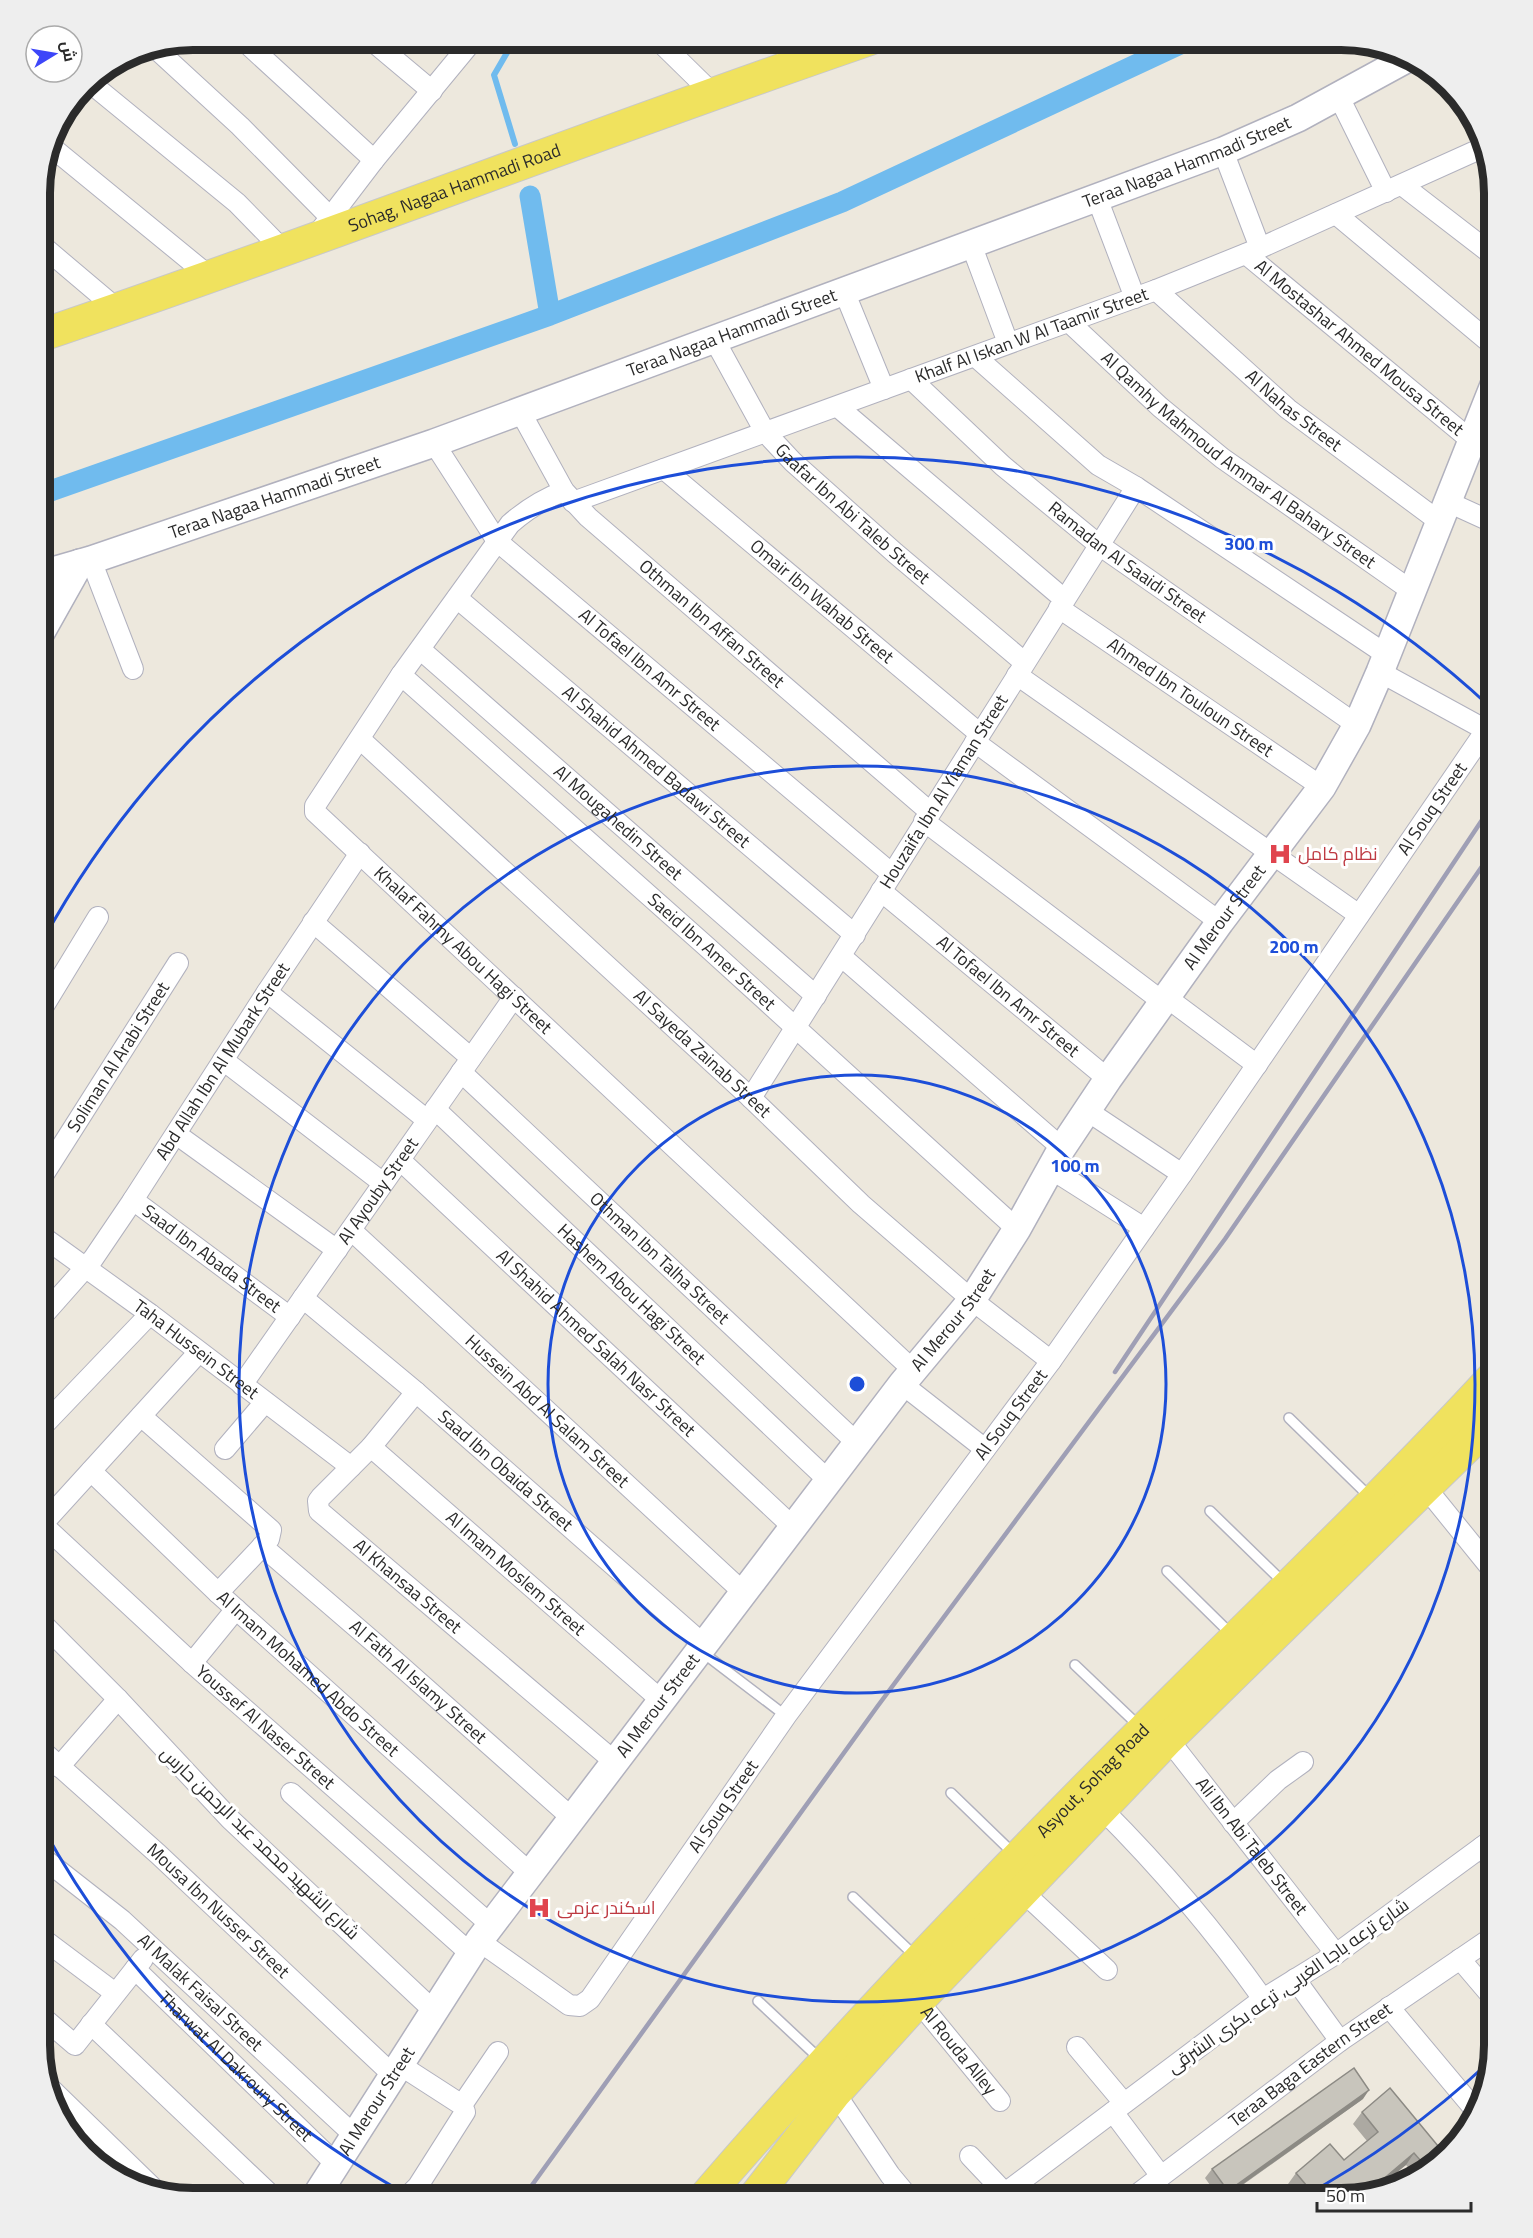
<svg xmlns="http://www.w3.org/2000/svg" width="1533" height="2238" viewBox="0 0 1533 2238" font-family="'Titillium Web',Cairo,sans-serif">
<rect width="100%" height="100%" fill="#ede8dd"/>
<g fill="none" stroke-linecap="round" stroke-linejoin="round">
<path stroke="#70bbee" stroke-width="6" d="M515,39L494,75L515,144"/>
<path stroke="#70bbee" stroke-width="21" d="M530,196L550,315
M39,495L550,315L842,202L1191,39"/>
<g stroke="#b1b1be" stroke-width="12">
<path id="lane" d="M1289,1418L1371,1498
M1210,1511L1285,1584
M1167,1571L1231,1634
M702,1652L786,1716
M1075,1665L1139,1726
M951,1793L1014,1854
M853,1897L915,1956
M758,2001L820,2059"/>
</g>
<g stroke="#b1b1be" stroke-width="22">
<g id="street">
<path d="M242,39L374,160"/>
<path d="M370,39L432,91"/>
<path d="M657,39L713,94"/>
<path d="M775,39L801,63"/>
<path d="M154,47L240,126L331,218"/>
<path d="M88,81L237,203L283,250"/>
<path d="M1339,97L1386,192"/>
<path d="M49,145L209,276"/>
<path d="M1223,151L1260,248"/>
<path d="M1402,185L1494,256"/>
<path d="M1097,198L1135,298"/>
<path d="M1336,214L1494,346"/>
<path d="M316,236L374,160L474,39"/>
<path d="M39,243L117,309"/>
<path d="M971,244L1008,343"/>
<path id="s1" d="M1246,254L1472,441"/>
<path id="s2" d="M1156,290L1288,409L1440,522"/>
<path d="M844,291L884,389"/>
<path id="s3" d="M1069,322L1160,407L1222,458L1412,591"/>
<path id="s4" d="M714,339L765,432L793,462L895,553L1024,662"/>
<path d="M976,357L1098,465L1136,487L1387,655"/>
<path id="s5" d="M911,379L1003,466L1099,545L1357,725"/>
<path d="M838,407L1064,599"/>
<path id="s6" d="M520,411L564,491L588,517L930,812"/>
<path id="s7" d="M434,443L497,541L892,874"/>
<path id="s8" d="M664,469L980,734"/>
<path id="s9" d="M564,491C543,499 527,509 510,524L401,675L315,806V812L913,1370"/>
<path id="s10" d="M573,502L1156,290L1260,248L1482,148"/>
<path d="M1448,502L1494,523"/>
<path d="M91,560L133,669"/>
<path id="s11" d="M457,598L855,935"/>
<path id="s12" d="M1059,608L1322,787"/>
<path id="s13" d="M421,650L816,996"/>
<path d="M1380,672L1486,730"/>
<path id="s14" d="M401,675L707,947L1017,1229"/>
<path d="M1017,675L1359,915"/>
<path id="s15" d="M360,739L751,1098L861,1204L972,1300L1051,1361"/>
<path d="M975,742L1220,922"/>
<path d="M924,821L1163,1002"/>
<path id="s16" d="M881,891L1108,1079"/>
<path d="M313,922L471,1058"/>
<path d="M842,957L1062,1148"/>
<path d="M267,992L427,1120"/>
<path d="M1166,997L1257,1065"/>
<path d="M39,1014L98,917"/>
<path d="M223,1060L383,1183"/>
<path id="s17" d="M461,1072L857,1443"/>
<path id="s18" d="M751,1098C880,895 1006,690 1136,487"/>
<path id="s19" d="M435,1109L828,1480"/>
<path d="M1086,1110L1182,1174"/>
<path d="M176,1134L337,1250"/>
<path id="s20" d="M400,1160L793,1527"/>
<path d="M1051,1169L1144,1228"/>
<path id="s21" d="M39,1182L178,963"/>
<path id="s22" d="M133,1200L290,1317"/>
<path id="s23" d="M351,1230L743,1592"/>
<path id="s24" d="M39,1234L150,1314L351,1467"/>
<path id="s25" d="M303,1298L416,1392L703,1644"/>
<path id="s26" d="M39,1320L93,1259L133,1200L267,992L360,853"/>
<path d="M902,1384L985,1449"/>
<path id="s27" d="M242,1385L514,997"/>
<path id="s28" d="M416,1392L371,1447L321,1497L318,1501L319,1511L615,1762"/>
<path d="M141,1416L271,1530L269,1539L218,1593"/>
<path d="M39,1430L150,1314"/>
<path id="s29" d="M371,1447L661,1700"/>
<path d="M225,1449L265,1402"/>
<path id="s30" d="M91,1471L218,1593L530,1873"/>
<path d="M1426,1488L1494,1572"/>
<path id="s31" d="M42,1524L192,1663L491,1925"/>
<path d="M39,1528L199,1352"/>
<path id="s32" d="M262,1546L377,1645L572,1818"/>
<path d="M39,1620L118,1699L230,1819L434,2011"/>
<path d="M192,1663L236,1609"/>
<path id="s33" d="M1168,1739L1336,1954"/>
<path id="s34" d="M39,1748L158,1854L393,2075"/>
<path d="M59,1767L118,1699"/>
<path d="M291,1793L471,1954"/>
<path d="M1102,1809C1162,1869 1214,1930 1263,1999"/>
<path d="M1233,1823L1278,1780L1303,1762"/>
<path d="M1482,1847L1494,1864"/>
<path id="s35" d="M39,1855L122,1920L355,2136"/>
<path d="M1023,1892L1107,1970"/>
<path d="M39,1936L115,1993"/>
<path id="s36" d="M479,1941L569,2005L580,2006L590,1999L786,1716L1051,1361L1182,1174L1486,730L1494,713"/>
<path d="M1460,1959L1494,1999"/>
<path id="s37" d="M135,1969L336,2164"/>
<path d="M1295,1979L1340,2041"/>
<path id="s38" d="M918,2001L1000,2101"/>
<path d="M1389,2007L1476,2111"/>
<path d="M39,2014L75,2045L143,1959"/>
<path d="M91,2024L275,2199"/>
<path d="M1077,2047L1124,2103"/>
<path d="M400,2065L462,2105L465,2112L418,2186L405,2199"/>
<path d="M51,2089L154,2189"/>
<path d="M835,2093L890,2175L910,2199"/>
<path d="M462,2105L498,2052"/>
<path d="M1113,2112L1161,2176"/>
<path d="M970,2156L1005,2193"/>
<path d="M997,2199L1263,1999L1336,1954L1494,1838"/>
<path id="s39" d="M1131,2199L1340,2041L1494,1936"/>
</g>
</g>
<g stroke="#b1b1be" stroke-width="30">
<g id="secondary">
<path id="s40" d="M39,575L91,560L434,443L1223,151L1298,118L1410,57"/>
<path d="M39,636L80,563"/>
<path id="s41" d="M314,2199L479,1941L902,1384L972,1300L1017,1229L1062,1148L1108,1079L1220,922L1322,787L1357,725L1380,672L1494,385"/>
</g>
</g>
<g stroke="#c8c8c8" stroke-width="34">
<g id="primary">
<path id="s42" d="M39,336C318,242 592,134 870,39"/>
<path id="s43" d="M703,2199C853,2025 1013,1860 1175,1698C1282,1591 1392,1487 1494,1376"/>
<path d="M753,2199L835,2093L918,2001L1168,1739L1494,1420"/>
</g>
</g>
<use href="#lane" stroke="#fff" stroke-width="9"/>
<use href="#street" stroke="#fff" stroke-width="20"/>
<use href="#secondary" stroke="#fff" stroke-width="27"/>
<use href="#primary" stroke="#f0e25e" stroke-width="32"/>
<path stroke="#9f9fb5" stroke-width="4.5" d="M1115,1372L1494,802
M522,2199L877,1707L1225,1239L1494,849"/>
</g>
<path fill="#aca9a2" d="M1363,2099L1223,2199H1220L1205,2178L1212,2169Z
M1362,2112L1443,2152L1417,2178L1406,2165L1340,2199H1299L1288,2184L1296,2173L1344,2160L1367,2141L1353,2124Z"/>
<path fill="#8c8a84" d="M1369,2090L1363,2099L1222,2199L1228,2191Z
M1414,2153L1406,2165L1377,2189L1368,2192Z"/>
<path fill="#c8c5bc" stroke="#8c8a84" stroke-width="1.5" d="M1354,2068L1369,2090L1228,2191L1212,2169Z
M1390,2088L1443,2152L1427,2168L1414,2153L1368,2192L1340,2199H1318L1296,2173L1330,2144L1344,2160L1378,2132L1362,2112Z"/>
<g fill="none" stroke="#1d4ed8" stroke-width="3">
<circle cx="857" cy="1384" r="309"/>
<circle cx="857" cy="1384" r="618"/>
<path d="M1489 2062A927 927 0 0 1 1299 2199M415 2199A927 927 0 0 1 42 1826M42 942A927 927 0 0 1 1489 706"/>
</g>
<defs>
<g id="hospital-bare" transform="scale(1.8)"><path d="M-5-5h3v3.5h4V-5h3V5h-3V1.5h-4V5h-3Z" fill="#e0444e" stroke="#fff" stroke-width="2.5" paint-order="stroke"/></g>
</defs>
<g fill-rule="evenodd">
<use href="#hospital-bare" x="1280" y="854"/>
<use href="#hospital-bare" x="539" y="1908"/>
</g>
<g text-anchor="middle" stroke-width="6" stroke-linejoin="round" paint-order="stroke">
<g font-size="18" fill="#2b2b2b" stroke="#fff">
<text dy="6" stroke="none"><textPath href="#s40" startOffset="1220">Teraa Nagaa Hammadi Street</textPath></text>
<text dy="6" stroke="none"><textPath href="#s42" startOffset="441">Sohag, Nagaa Hammadi Road</textPath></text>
<text dy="6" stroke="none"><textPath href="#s40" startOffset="734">Teraa Nagaa Hammadi Street</textPath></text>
<text dy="6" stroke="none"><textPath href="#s10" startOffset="488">Khalf Al Iskan W Al Taamir Street</textPath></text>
<text dy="6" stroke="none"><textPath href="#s1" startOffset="147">Al Mostashar Ahmed Mousa Street</textPath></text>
<text dy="6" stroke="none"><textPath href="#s2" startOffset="183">Al Nahas Street</textPath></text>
<text dy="6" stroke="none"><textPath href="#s3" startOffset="219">Al Qamhy Mahmoud Ammar Al Bahary Street</textPath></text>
<text dy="6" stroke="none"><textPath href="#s40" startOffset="248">Teraa Nagaa Hammadi Street</textPath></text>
<text dy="6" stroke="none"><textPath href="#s4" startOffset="226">Gaafar Ibn Abi Taleb Street</textPath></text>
<text dy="6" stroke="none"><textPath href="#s5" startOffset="284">Ramadan Al Saaidi Street</textPath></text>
<text dy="6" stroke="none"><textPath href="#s8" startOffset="206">Omair Ibn Wahab Street</textPath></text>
<text dy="6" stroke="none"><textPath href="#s6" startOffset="290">Othman Ibn Affan Street</textPath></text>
<text dy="6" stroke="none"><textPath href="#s7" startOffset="316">Al Tofael Ibn Amr Street</textPath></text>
<text dy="6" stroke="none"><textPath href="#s12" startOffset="159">Ahmed Ibn Touloun Street</textPath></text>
<text dy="6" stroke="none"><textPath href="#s11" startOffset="261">Al Shahid Ahmed Badawi Street</textPath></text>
<text dy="6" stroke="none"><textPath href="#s18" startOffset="362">Houzaifa Ibn Al Yiaman Street</textPath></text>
<text dy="6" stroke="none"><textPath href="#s36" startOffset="1592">Al Souq Street</textPath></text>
<text dy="6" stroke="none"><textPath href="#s13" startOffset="262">Al Mougahedin Street</textPath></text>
<text dy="6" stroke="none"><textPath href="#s41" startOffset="1574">Al Merour Street</textPath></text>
<text dy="6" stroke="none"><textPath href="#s9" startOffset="615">Khalaf Fahmy Abou Hagi Street</textPath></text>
<text dy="6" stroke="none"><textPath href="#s14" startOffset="416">Saeid Ibn Amer Street</textPath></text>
<text dy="6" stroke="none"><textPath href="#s16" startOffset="165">Al Tofael Ibn Amr Street</textPath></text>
<text dy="6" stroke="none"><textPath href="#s15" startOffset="465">Al Sayeda Zainab Street</textPath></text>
<text dy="6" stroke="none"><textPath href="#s21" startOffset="148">Soliman Al Arabi Street</textPath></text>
<text dy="6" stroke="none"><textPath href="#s26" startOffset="318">Abd Allah Ibn Al Mubark Street</textPath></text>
<text dy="6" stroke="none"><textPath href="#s27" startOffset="237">Al Ayouby Street</textPath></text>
<text dy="6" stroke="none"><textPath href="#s17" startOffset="272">Othman Ibn Talha Street</textPath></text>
<text dy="6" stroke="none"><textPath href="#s22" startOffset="98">Saad Ibn Abada Street</textPath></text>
<text dy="6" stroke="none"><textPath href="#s19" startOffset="270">Hashem Abou Hagi Street</textPath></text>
<text dy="6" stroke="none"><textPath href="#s41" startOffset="1088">Al Merour Street</textPath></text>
<text dy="6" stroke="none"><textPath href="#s20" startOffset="268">Al Shahid Ahmed Salah Nasr Street</textPath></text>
<text dy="6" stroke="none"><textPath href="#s24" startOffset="195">Taha Hussein Street</textPath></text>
<text dy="6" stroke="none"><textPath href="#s23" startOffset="267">Hussein Abd Al Salam Street</textPath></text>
<text dy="6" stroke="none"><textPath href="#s36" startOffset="854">Al Souq Street</textPath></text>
<text dy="6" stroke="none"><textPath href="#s25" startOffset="266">Saad Ibn Obaida Street</textPath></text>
<text dy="6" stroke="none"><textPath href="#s29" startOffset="192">Al Imam Moslem Street</textPath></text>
<text dy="6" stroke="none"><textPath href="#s28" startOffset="273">Al Khansaa Street</textPath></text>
<text dy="6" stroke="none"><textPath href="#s30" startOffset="297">Al Imam Mohamed Abdo Street</textPath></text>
<text dy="6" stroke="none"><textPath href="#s32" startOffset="207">Al Fath Al Islamy Street</textPath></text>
<text dy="6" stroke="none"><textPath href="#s41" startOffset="602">Al Merour Street</textPath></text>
<text dy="6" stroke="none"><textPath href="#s31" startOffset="302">Youssef Al Naser Street</textPath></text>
<text dy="6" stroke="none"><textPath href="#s43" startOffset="572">Asyout, Sohag Road</textPath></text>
<text dy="6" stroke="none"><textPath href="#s36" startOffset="368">Al Souq Street</textPath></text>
<text transform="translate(260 1843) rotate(44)" y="6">شارع الشهيد محمد عبد الرحمن حارس</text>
<text dy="6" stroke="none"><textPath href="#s33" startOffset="136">Ali Ibn Abi Taleb Street</textPath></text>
<text dy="6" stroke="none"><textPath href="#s34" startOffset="242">Mousa Ibn Nusser Street</textPath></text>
<text transform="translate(1288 1986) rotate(-35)" y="6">شارع ترعه باجا الغربى, ترعه بكرى الشرقى</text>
<text dy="6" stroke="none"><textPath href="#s35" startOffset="212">Al Malak Faisal Street</textPath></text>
<text dy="6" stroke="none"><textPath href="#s38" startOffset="64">Al Rouda Alley</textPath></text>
<text dy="6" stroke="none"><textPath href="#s39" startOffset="224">Teraa Baga Eastern Street</textPath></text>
<text dy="6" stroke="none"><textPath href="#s37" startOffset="140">Tharwat Al Dakroury Street</textPath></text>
<text dy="6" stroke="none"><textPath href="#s41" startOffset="116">Al Merour Street</textPath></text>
</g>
<g font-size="18" fill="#be3a42" stroke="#fff" text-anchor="start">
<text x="1298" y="860">نظام كامل</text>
<text x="557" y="1914">اسكندر عزمى</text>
</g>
</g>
<path d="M0 0H1533V2238H0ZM193 50H1341A143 143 0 0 1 1484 193V2045A143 143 0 0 1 1341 2188H193A143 143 0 0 1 50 2045V193A143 143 0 0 1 193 50Z" fill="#eee" fill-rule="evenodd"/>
<path fill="none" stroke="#2b2b2b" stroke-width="8" d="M193 50H1341A143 143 0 0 1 1484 193V2045A143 143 0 0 1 1341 2188H193A143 143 0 0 1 50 2045V193A143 143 0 0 1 193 50Z"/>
<circle cx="857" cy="1384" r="9" fill="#1d4ed8" stroke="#fff" stroke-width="3"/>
<g font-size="18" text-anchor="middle" font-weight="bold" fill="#1d4ed8" stroke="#fff" stroke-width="6" stroke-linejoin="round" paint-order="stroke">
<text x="1249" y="550">300 m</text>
<text x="1294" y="953">200 m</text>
<text x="1075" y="1172">100 m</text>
</g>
<g transform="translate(54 54) rotate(79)"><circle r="28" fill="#ffffff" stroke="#aaaaaa" stroke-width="1.5"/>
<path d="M0-4.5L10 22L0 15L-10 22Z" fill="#3d46f9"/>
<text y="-9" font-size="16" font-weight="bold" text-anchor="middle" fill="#2b2b2b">ش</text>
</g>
<path d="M1317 2202v9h154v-9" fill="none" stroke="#2b2b2b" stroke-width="3"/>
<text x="1326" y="2202" font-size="18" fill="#2b2b2b" stroke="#ffffff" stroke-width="4.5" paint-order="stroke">50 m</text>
</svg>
